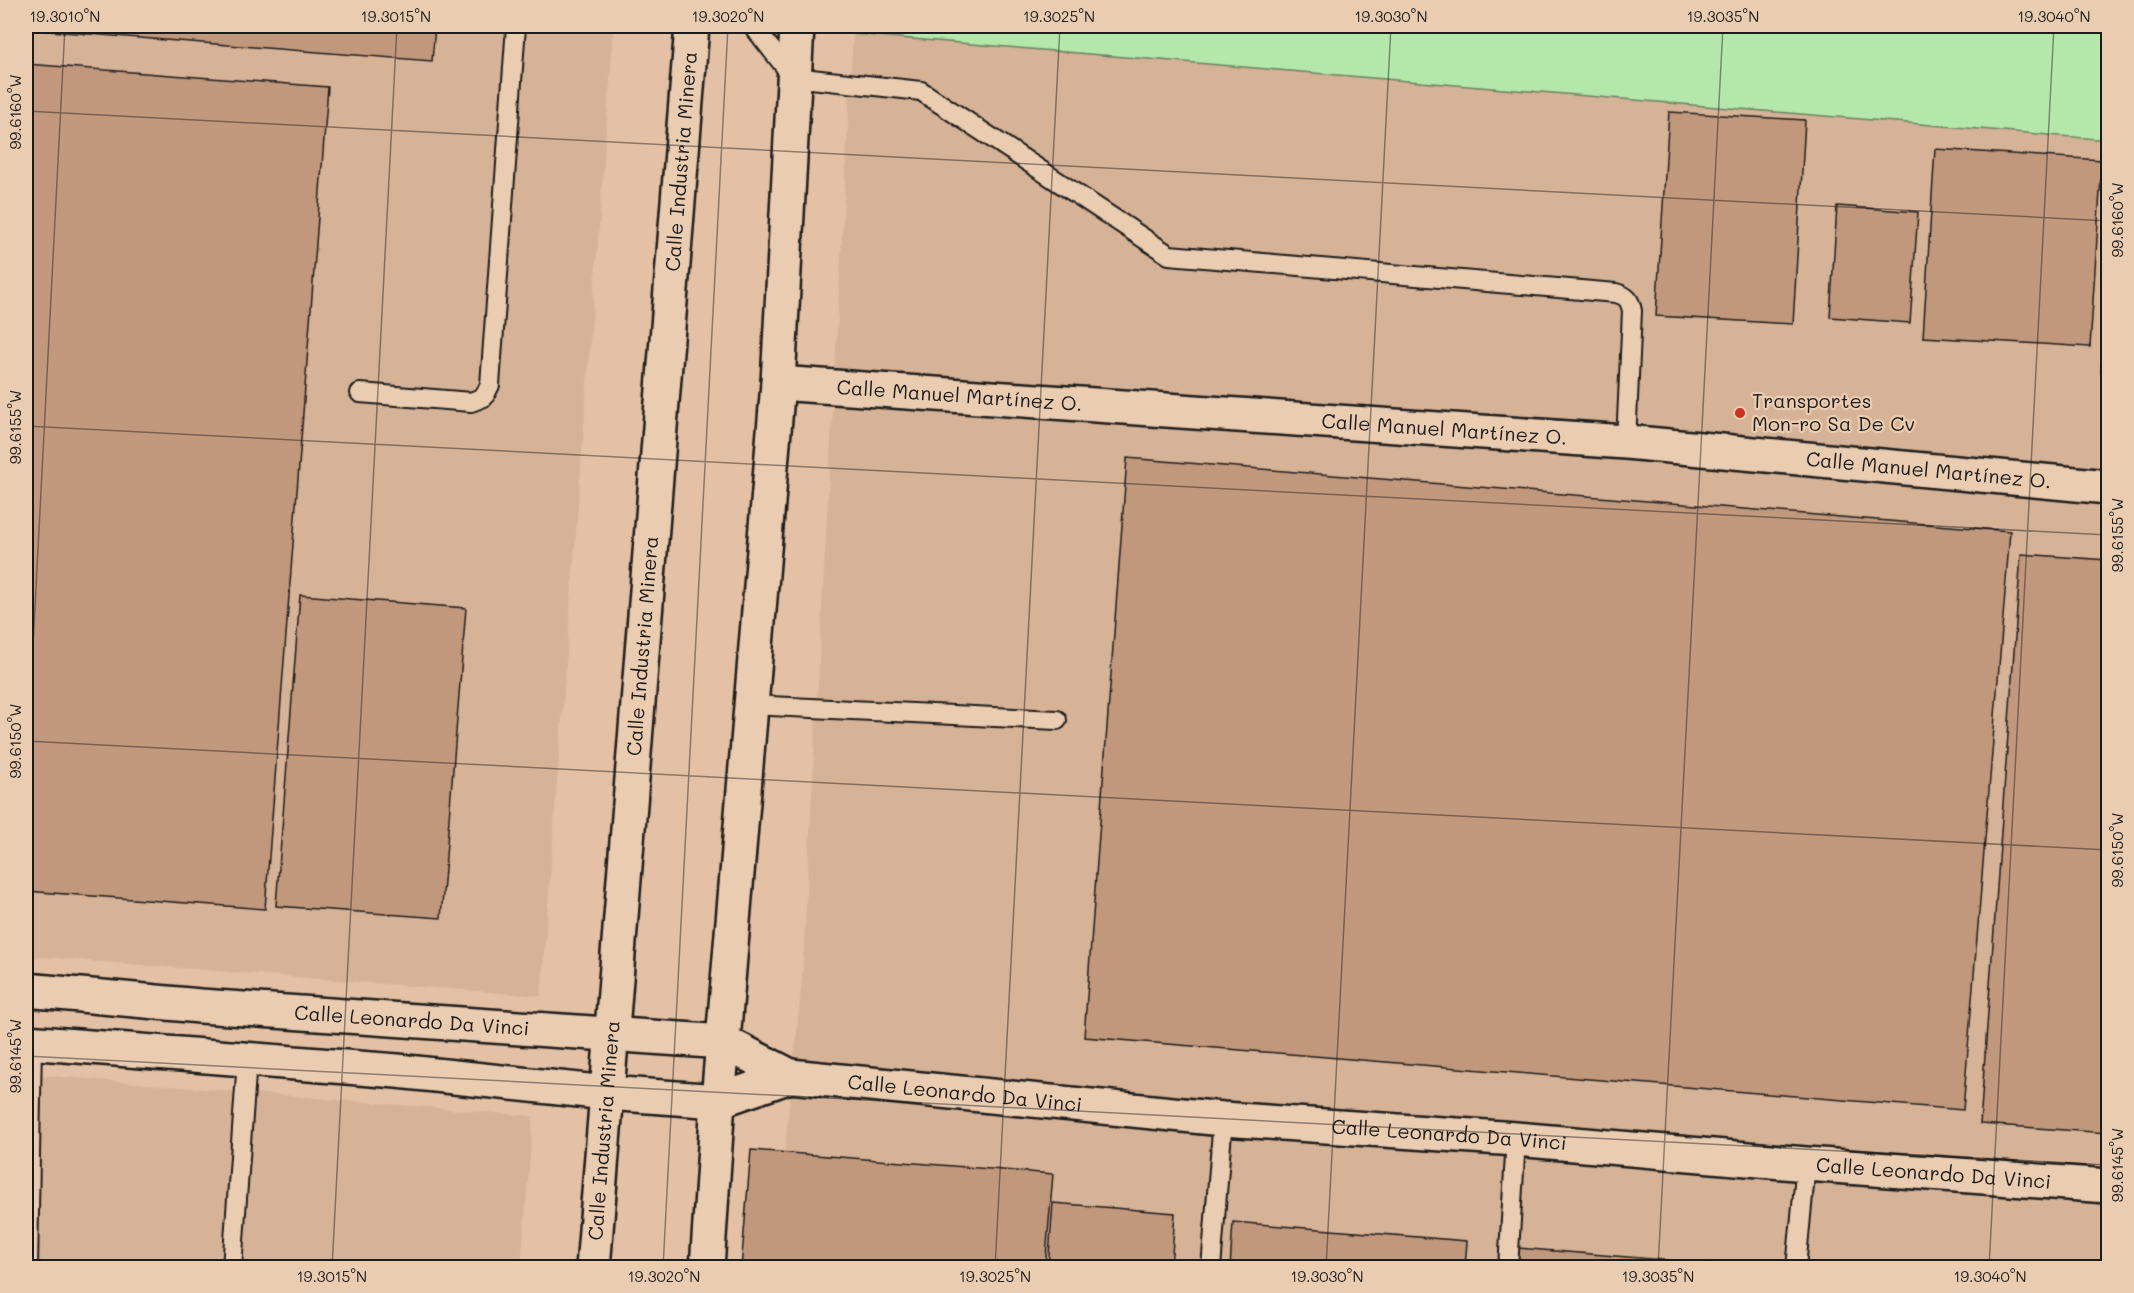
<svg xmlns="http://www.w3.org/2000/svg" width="2134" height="1293" viewBox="0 0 2134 1293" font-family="Mali,sans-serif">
<rect width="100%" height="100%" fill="#e4c1a4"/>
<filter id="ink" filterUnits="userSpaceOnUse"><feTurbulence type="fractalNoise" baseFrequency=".0167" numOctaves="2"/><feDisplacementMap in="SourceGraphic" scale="12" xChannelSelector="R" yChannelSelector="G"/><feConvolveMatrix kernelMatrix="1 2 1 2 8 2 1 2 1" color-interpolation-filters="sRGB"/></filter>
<g filter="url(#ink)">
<path fill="#d6b296" d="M26,26H614L541,996L26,956Z
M853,34L2108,140V1267L773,1268L802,980Z
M26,1074L533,1116L521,1267H26Z"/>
<path fill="#b3e8aa" stroke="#688263" stroke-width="1.5" d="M854,26H2108V140L853,34Z"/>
<path fill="#c2987c" stroke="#1c1c1c" stroke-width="1.5" d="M26,26H435L432,61L26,29Z
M26,64L328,87L265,909L26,891Z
M1669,112L1805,120L1793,324L1656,316Z
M1935,149L2102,160L2090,347L1923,337Z
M1837,206L1918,212L1910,323L1830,317Z
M2108,284V372H2101Z
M1127,458L2010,531L1963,1110L1084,1037Z
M2021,554L2108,560V1133L1980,1124Z
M300,595L466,608L441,918L276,906Z
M751,1150L1053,1174L1045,1268H741Z
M1053,1203L1175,1213L1171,1268H1048Z
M1233,1222L1467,1241L1465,1268H1230Z
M1518,1248L1761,1268H1517Z"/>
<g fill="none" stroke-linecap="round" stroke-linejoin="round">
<g stroke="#1c1c1c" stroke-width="22">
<path id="lane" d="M753,26L793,77L921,91L1169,255L1616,293C1627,296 1630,300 1632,311L1626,442
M360,393L471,402L484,397L490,385L516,26
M751,705L1057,720
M28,1268L32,1042
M232,1268L247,1060
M1211,1268L1223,1119
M1508,1268L1516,1139
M1796,1268L1806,1164"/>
</g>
<g stroke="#1c1c1c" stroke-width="38">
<g id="street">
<path id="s1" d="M778,383L1626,442L2108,487"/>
</g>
</g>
<g stroke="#1c1c1c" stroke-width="38">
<g id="secondary">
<path id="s2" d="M26,990L200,1006L724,1042L790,1076L1223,1119L1516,1139L1806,1164L2108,1186"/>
<path d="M26,1042L397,1071L607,1093L718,1101L790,1076"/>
<path id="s3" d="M593,1268L692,26"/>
<path d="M707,1268L718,1101L778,383L797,26"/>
</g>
</g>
<use href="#lane" stroke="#eaccb0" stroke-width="18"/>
<use href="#street" stroke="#eaccb0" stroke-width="33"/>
<use href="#secondary" stroke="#eaccb0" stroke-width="33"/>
</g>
</g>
<path fill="none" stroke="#1c1c1c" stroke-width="1.5" stroke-opacity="0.45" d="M26,111L2108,221M26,426L2108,535M26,741L2108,850M26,782L65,26M26,1056L2108,1165M332,1268L397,26M663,1268L728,26M995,1268L1060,26M1326,1268L1391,26M1658,1268L1723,26M1989,1268L2054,26"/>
<circle fill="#c8321e" stroke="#eaccb0" stroke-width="2" cx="1740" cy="413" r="6"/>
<g text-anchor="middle" stroke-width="4.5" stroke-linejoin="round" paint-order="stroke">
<g font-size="20" fill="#1c1c1c" stroke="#eaccb0">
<text dy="7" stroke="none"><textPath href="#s3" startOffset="1110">Calle Industria Minera</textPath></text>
<text dy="7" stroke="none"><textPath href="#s1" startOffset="182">Calle Manuel Martínez O.</textPath></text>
<text dy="7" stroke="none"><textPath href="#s1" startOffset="668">Calle Manuel Martínez O.</textPath></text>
<text dy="7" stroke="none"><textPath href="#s1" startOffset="1154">Calle Manuel Martínez O.</textPath></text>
<text dy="7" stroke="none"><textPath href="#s3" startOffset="624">Calle Industria Minera</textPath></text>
<text dy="7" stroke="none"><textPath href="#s2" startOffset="387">Calle Leonardo Da Vinci</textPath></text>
<text dy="7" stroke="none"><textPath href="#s2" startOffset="950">Calle Leonardo Da Vinci</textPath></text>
<text dy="7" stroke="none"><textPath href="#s3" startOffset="138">Calle Industria Minera</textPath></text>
<text dy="7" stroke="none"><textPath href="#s2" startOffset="1436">Calle Leonardo Da Vinci</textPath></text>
<text dy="7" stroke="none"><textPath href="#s2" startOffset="1922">Calle Leonardo Da Vinci</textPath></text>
</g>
<g font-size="20" fill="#1c1c1c" stroke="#eaccb0" text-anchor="start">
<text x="1752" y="408">Transportes<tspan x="1752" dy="23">Mon-ro Sa De Cv</tspan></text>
</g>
</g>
<rect width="2134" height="1293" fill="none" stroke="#eaccb0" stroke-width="66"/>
<rect x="33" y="33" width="2068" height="1227" fill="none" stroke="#1c1c1c" stroke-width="2"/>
<g font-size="15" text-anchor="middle" fill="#1c1c1c">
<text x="65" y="22">19.3010°N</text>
<text x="396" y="22">19.3015°N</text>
<text x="728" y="22">19.3020°N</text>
<text x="1059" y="22">19.3025°N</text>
<text x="1391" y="22">19.3030°N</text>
<text x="1723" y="22">19.3035°N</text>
<text x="2054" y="22">19.3040°N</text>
<text transform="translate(16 112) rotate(-90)" y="5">99.6160°W</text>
<text transform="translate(2118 220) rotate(-90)" y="5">99.6160°W</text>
<text transform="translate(16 427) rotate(-90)" y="5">99.6155°W</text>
<text transform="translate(2118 535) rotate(-90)" y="5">99.6155°W</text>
<text transform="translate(16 741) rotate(-90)" y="5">99.6150°W</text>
<text transform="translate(2118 850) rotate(-90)" y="5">99.6150°W</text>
<text transform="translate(16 1056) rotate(-90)" y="5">99.6145°W</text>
<text transform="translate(2118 1165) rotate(-90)" y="5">99.6145°W</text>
<text x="332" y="1282">19.3015°N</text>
<text x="664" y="1282">19.3020°N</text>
<text x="995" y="1282">19.3025°N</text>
<text x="1327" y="1282">19.3030°N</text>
<text x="1658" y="1282">19.3035°N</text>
<text x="1990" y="1282">19.3040°N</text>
</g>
</svg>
